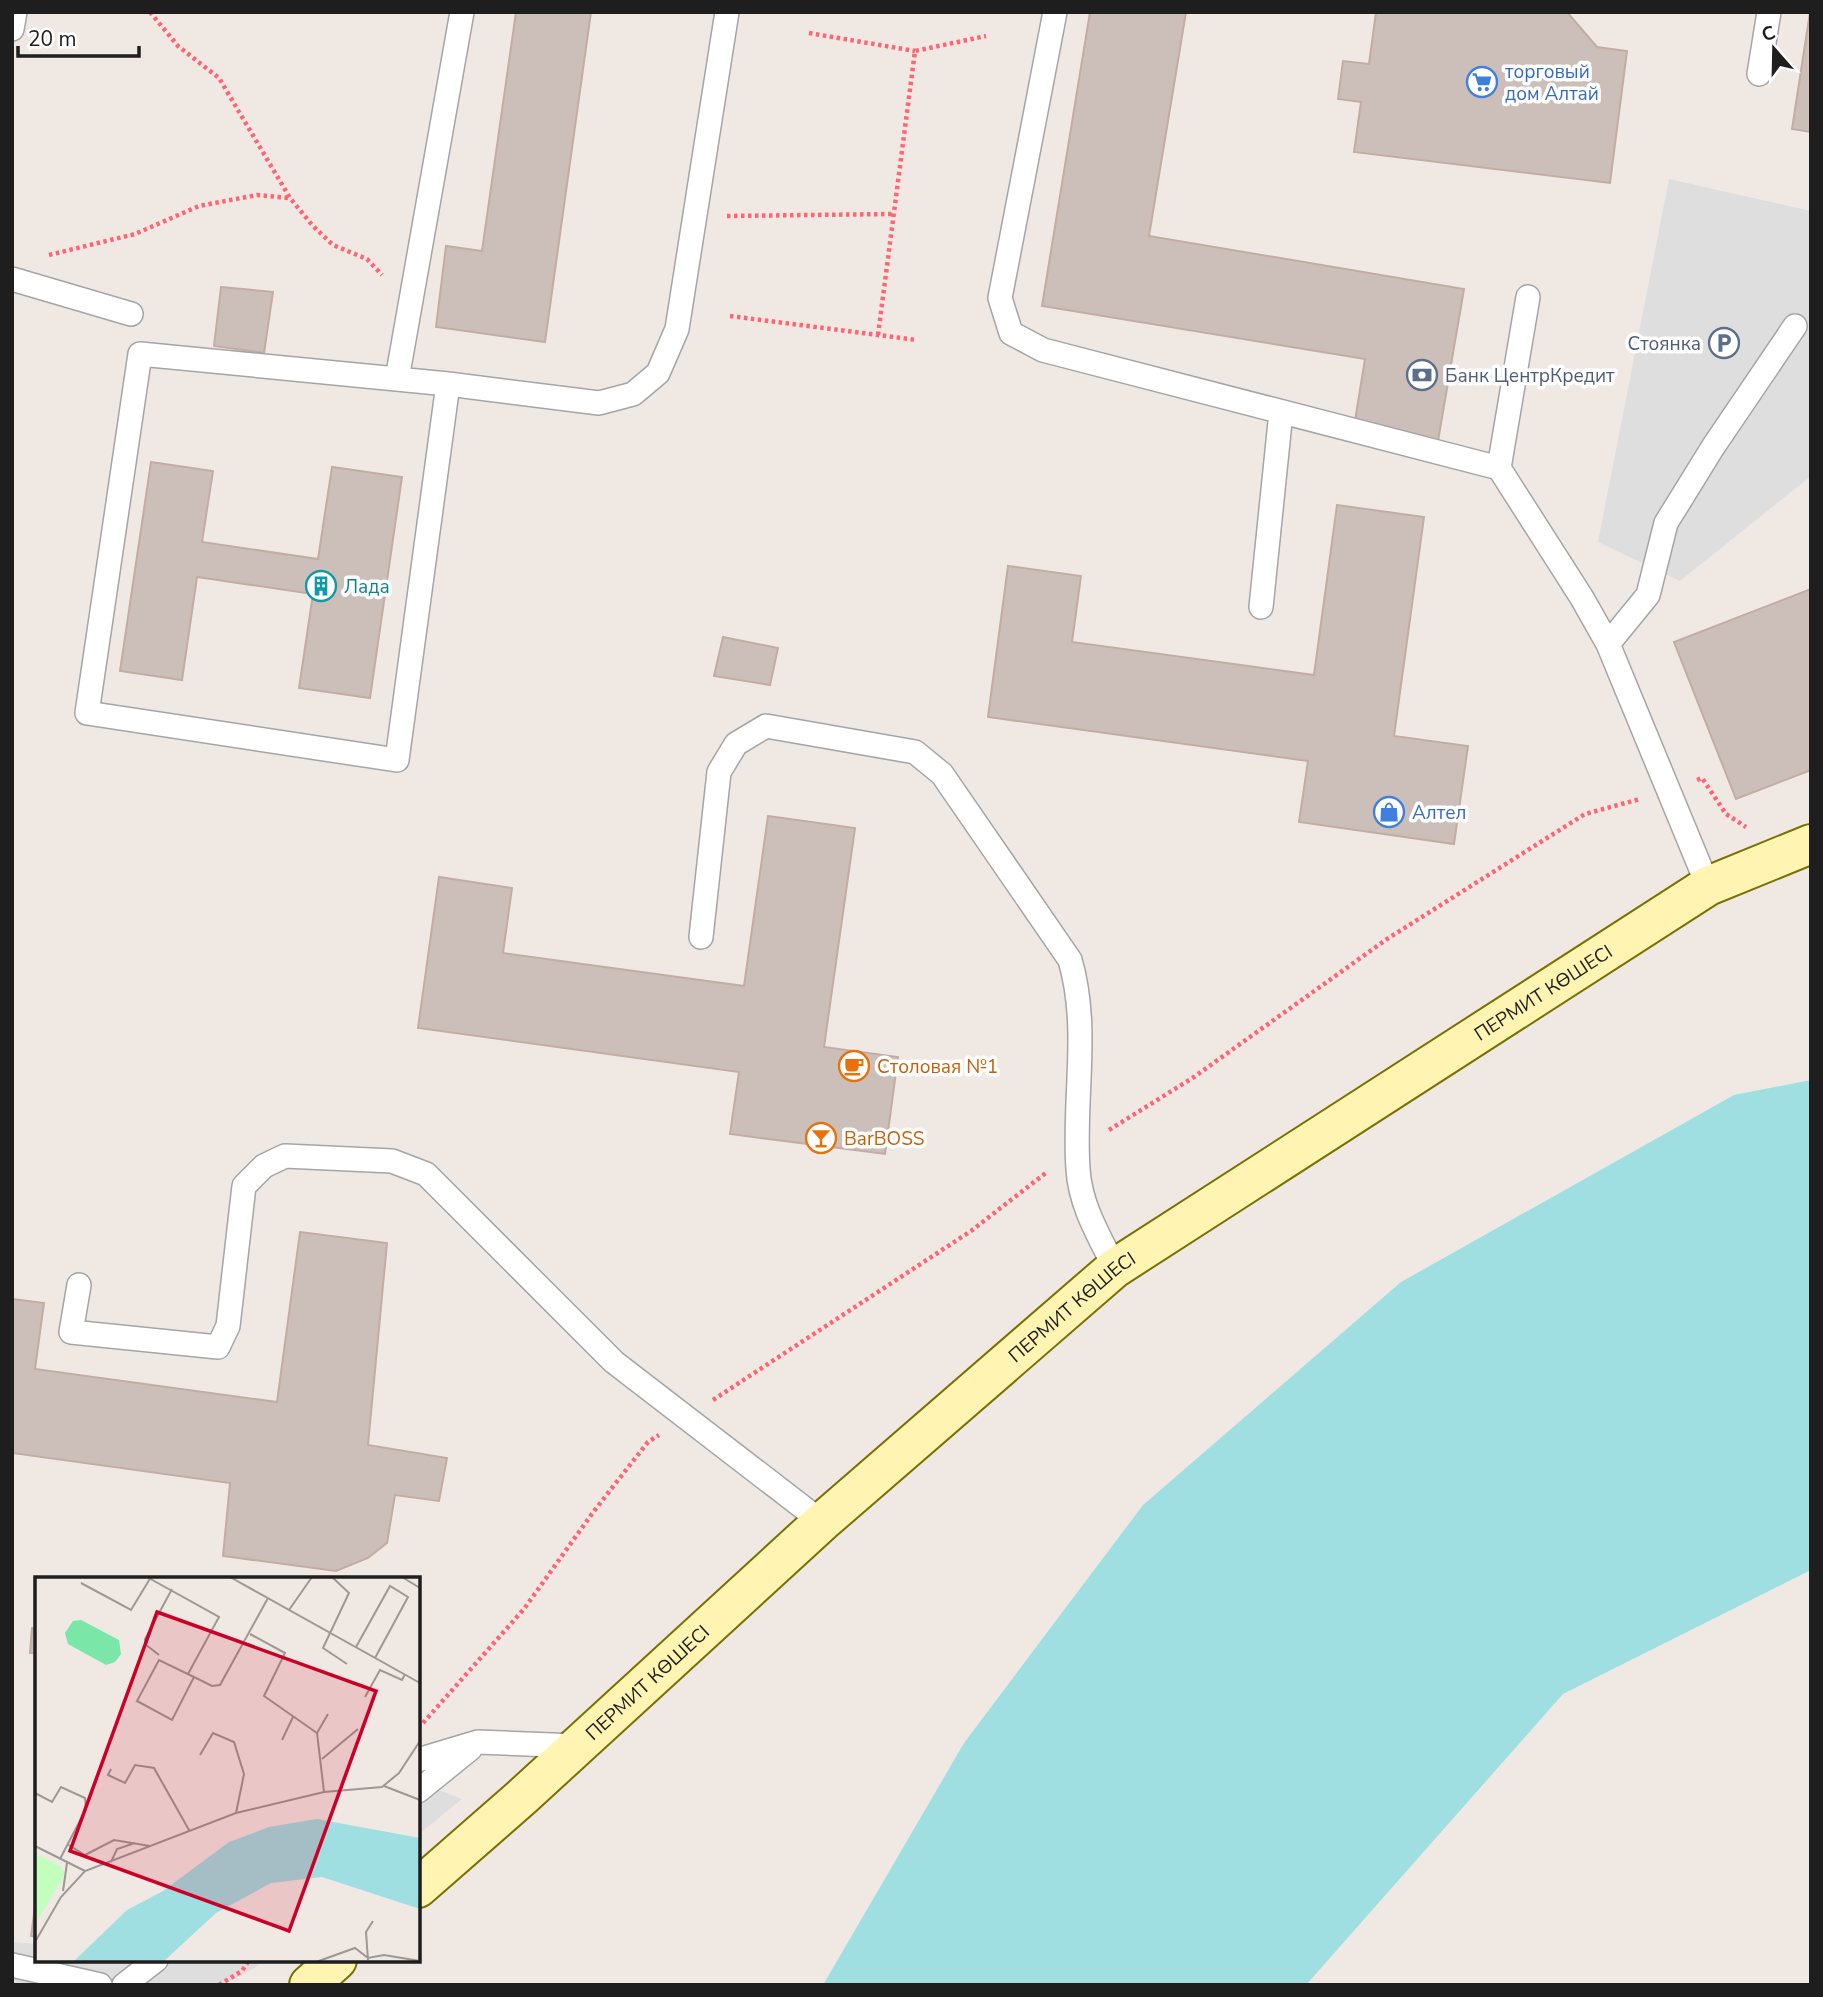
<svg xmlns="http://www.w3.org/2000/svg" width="1823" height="1997" viewBox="0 0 1823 1997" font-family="'Nunito Sans',sans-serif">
<rect width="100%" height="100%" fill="#f0e9e3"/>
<path fill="#dedede" d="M1669,179L1811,211V476L1680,581L1598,542Z
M418,1782L462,1799L418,1835Z
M12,1942L37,1944V1960H264L254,1968L224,1985H12Z"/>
<path fill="#9fdfe1" d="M1811,1080V1570L1563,1694L1306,1985H823L964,1743L1143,1505L1401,1282L1734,1095Z"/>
<path fill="#ccbeb9" stroke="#c3aca4" stroke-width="2" d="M516,12H591L545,342L436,327L446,246L482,251Z
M1090,12H1186L1149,236L1464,289L1438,441L1354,427L1365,359L1042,306Z
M1376,12H1567L1597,47L1627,51L1610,183L1354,152L1361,102L1338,99L1343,61L1369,64Z
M1810,12H1811V132L1792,129Z
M221,287L273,292L264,353L214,346Z
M151,462L213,471L202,542L318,559L332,467L402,477L370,698L299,688L313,594L197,577L182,680L120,671Z
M1337,505L1424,517L1394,736L1468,746L1454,844L1299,822L1308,761L988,717L1008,566L1081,576L1072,642L1314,675Z
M1811,589V770L1736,799L1674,642Z
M723,637L778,648L770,685L714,676Z
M768,816L855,828L824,1047L898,1057L885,1154L730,1134L739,1072L418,1028L439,877L512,888L503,953L744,986Z
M300,1232L387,1243L368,1445L447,1458L439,1501L395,1495L387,1543L368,1558L336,1571L223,1556L230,1483L12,1453V1299L44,1303L35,1369L277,1402Z
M32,1628H37V1653H30Z
M37,1892V1937L31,1936Z"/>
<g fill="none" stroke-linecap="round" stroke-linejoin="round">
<g stroke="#a5a5a5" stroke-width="26">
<path id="lane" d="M1055,12L1000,298L1011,333L1043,350L1499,468L1582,598L1608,644L1708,886
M12,29L15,12
M1759,74L1769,12
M12,279L131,314
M397,379L462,12
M448,384L397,760L87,713L140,354L448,384L599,403L633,394L658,373L677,329L727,12
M1499,468L1528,297
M1261,607L1281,412
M1608,644L1648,595L1666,523L1713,447L1795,326
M701,937L719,772L736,744L766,726L915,752L942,774L1070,960C1090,1028 1073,1099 1078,1169C1080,1205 1099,1236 1115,1268
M79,1285L71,1332L218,1347L228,1326L244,1186L264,1166L285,1156L392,1161L426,1174L614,1362L822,1522
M418,1760L478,1742L577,1746
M418,1791L470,1749
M12,1965L100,1985
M124,1985L156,1960"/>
</g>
<g stroke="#7a7000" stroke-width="42">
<g id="secondary">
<path id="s1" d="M418,1888L522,1797L822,1522L1115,1268L1708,886L1811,844"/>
<path d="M309,1985L337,1960"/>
</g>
</g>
<path stroke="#ff6572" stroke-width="4.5" stroke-dasharray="3.5 3.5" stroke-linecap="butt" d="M150,12L178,46L219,78L290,198L313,226L333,245L367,259L382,275
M809,33L915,51
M727,216L894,214
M49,255L135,234L199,206L257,195L289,198
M730,316L917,340
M878,335L915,51L986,36
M1697,780L1702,778L1726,814L1746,827
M1109,1130L1194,1077L1387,939L1585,814L1640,799
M713,1400L971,1231L1047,1172
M423,1723L524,1609L594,1511L648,1442L659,1435
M219,1985L242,1971L249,1960"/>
<use href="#lane" stroke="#fff" stroke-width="23"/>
<use href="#secondary" stroke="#fff4b2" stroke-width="38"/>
</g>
<defs>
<g id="supermarket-ring" transform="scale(1.575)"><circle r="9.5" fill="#fff" stroke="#3f7fe0" stroke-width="1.5"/><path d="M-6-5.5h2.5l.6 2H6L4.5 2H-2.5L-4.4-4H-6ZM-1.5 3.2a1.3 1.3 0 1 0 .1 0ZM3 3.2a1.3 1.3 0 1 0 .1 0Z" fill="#3f7fe0"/></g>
<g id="parking-ring" transform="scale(1.575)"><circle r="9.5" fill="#fff" stroke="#5c6f8a" stroke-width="1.5"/><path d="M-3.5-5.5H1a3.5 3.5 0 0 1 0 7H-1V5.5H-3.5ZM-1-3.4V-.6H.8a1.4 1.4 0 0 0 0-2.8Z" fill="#5c6f8a"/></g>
<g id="bank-ring" transform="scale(1.575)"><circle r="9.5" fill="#fff" stroke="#5c6f8a" stroke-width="1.5"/><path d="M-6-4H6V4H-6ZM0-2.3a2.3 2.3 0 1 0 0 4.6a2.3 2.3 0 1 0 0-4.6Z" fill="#5c6f8a"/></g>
<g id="building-ring" transform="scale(1.575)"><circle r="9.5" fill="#fff" stroke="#0f9aa8" stroke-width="1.5"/><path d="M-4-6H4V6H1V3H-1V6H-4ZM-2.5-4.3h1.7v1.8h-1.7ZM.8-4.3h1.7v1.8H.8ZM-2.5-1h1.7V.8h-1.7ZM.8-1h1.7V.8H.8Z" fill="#0f9aa8"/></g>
<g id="shop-ring" transform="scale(1.575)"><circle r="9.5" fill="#fff" stroke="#3f7fe0" stroke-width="1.5"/><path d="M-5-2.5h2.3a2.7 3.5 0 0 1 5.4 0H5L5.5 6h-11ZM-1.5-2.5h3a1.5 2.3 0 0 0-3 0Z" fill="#3f7fe0"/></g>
<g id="cafe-ring" transform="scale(1.575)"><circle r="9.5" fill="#fff" stroke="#e8710a" stroke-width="1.5"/><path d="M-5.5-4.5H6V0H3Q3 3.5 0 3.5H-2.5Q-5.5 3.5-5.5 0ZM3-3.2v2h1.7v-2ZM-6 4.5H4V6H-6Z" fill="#e8710a"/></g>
<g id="bar-ring" transform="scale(1.575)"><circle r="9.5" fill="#fff" stroke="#e8710a" stroke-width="1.5"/><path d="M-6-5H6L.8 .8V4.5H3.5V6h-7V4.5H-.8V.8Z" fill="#e8710a"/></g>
</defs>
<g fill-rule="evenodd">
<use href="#supermarket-ring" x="1482" y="82"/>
<use href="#parking-ring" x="1724" y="343"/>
<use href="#bank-ring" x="1422" y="375"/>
<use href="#building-ring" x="321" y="586"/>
<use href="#shop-ring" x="1389" y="812"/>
<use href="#cafe-ring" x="854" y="1066"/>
<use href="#bar-ring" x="821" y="1138"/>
</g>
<g text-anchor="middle" stroke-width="7" stroke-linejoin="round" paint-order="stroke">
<g font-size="19" fill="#366cbe" stroke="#fff" text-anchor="start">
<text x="1505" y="78">торговый<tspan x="1505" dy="22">дом Алтай</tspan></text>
<text x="1412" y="819">Алтел</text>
</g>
<g font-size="19" fill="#4e5e75" stroke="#fff" text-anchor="end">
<text x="1701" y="350">Стоянка</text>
<text x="1445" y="382" text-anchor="start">Банк ЦентрКредит</text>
</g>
<g font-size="19" fill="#0d838f" stroke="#fff" text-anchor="start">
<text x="344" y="593">Лада</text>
</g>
<g font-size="19" fill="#1e1e1e" stroke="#fff">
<text dy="7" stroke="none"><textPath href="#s1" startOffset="1442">ПЕРМИТ КӨШЕСІ</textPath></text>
<text dy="7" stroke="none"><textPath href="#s1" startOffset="875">ПЕРМИТ КӨШЕСІ</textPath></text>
<text dy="7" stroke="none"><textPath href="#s1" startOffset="308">ПЕРМИТ КӨШЕСІ</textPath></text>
</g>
<g font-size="19" fill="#c56008" stroke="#fff" text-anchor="start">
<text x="877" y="1073">Столовая №1</text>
<text x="844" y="1145">BarBOSS</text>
</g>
</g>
<g transform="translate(35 1577)">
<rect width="385" height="385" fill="#f0e9e3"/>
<path d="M0,276L26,290L30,297L0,348Z" fill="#c3febc"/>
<path d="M46,43L84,63L86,77L80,85L71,88L33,67L30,56L38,44Z" fill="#7ae6a8"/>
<path d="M282,242L385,261V332L287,300L236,306L181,336L128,385H38L92,333L128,314L194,265L234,250Z" fill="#9fdfe1"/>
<path fill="none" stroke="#9c9894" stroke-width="2" d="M112,0L184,40L153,97M195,0L385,106M297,0L314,16L288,71L312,87M367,0L385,11M46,6L96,33L116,0M254,33L277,0M215,57L250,76L229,119L282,156L289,215M321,70L355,9L373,20L340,81M124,78L110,67V62L137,12M159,100L137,143L102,124L124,83L159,100L177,109L185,108L233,21M330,120L345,93L367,103L370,97M282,156L293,137M247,163L258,140M165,178L178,156L199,165L209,197L201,236M287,182L323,152M76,192L73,198L90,206L100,188L119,191L154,253M349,209L385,223M0,216L17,225L26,210L50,221L51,232L25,282M32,267L50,278L79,263L115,269M0,269L50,294M76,285L82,272L100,266M28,314L32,286M0,365L26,320L50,294L201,236L289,215L347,210L364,196L385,164M333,383L331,355L338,344M281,385L320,371L333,381L349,378L385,384"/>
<path fill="#cc0027" fill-opacity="0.15" stroke="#cc0027" stroke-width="3.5" d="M122,35L341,114L254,354L35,274Z"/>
<rect width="385" height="385" fill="none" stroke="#1e1e1e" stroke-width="3.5"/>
</g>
<rect width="1823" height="1997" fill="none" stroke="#1e1e1e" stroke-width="28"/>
<g transform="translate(1774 49) rotate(340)" stroke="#ffffff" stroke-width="5" paint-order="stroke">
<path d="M0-5L12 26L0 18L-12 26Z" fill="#1e1e1e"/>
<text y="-10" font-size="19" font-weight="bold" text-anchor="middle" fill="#1e1e1e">С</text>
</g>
<path d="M18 46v10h121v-10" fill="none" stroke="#1e1e1e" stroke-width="3.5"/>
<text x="28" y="46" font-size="21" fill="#1e1e1e" stroke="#ffffff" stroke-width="5" paint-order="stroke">20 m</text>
</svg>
